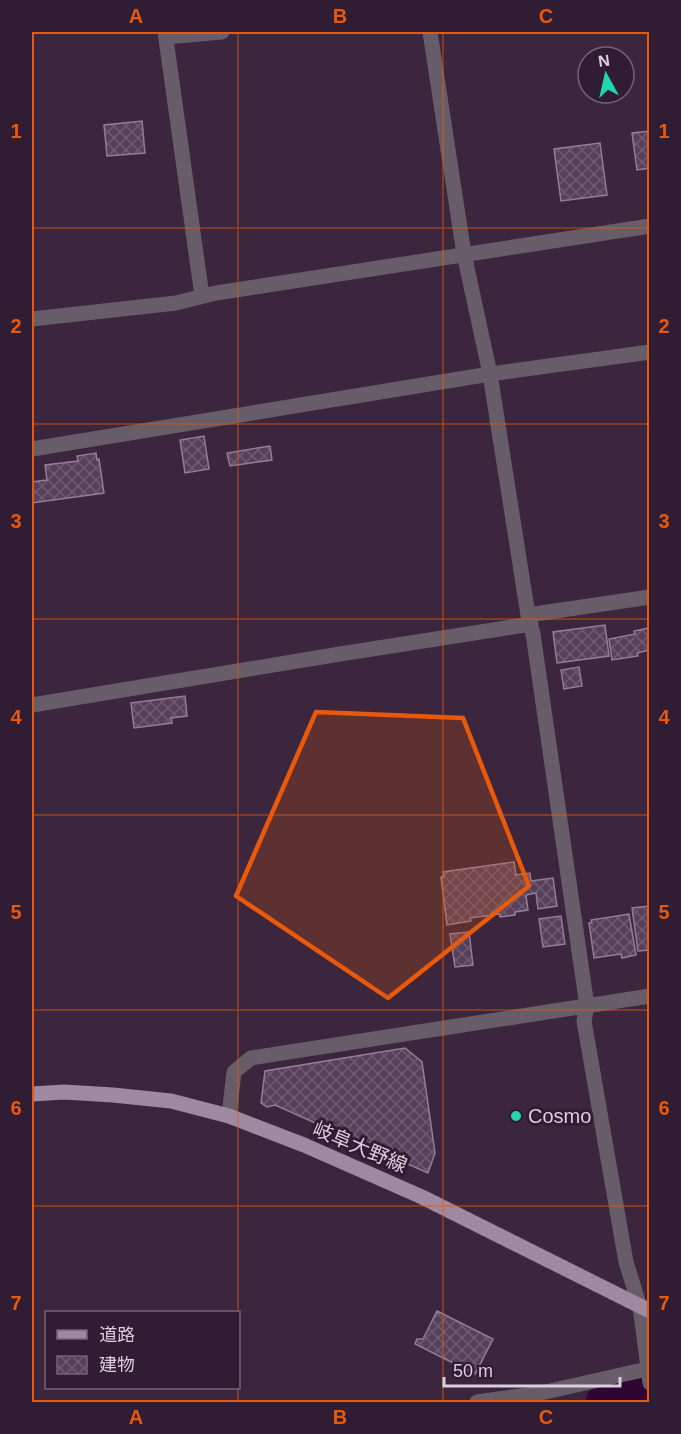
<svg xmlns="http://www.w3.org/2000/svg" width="681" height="1434" viewBox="0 0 681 1434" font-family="Arial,'Noto Sans JP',sans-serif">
<defs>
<pattern id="building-cross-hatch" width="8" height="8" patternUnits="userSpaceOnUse" patternTransform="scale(1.5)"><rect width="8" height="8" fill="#57415a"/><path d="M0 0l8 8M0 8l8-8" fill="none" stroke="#6f5b71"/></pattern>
</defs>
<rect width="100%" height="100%" fill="#3b263d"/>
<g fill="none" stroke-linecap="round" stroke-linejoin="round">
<path stroke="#2e0533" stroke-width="42" d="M607,1402L650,1398"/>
</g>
<path fill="url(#building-cross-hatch)" stroke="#957c97" stroke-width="1.5" d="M142,121L145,153L107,156L104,125Z
M650,131V168L637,170L632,133Z
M600,143L607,195L561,201L554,149Z
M204,436L209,469L185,473L180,440Z
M270,446L272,460L230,466L227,453Z
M96,453L97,460L99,459L104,493L32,503V482L47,480L45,465L78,461L77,456Z
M605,625L609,656L557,663L553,632Z
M649,628L650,650L637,653L638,656L612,660L609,639L635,634L634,631Z
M579,667L582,686L564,689L561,670Z
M185,696L187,716L171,718L172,723L134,728L131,703Z
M514,862L516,875L530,873L531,881L553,878L557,906L538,909L536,893L526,895L528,910L515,912V915L500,917V914L470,918L471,921L447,925L441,877L444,876L443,872Z
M650,906V950L638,951L632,908Z
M629,914L636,955L622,958L621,954L594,958L589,923H592L591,920Z
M561,916L565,944L543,947L539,919Z
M469,932L473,965L455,967L450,934Z
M405,1048L422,1062L435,1153L428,1173L275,1105L267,1107L261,1103L265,1071Z
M437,1311L493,1339L475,1374L415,1344L417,1339H423Z"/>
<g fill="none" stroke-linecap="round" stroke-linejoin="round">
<path stroke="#675d68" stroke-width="15" d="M165,32L202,296
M430,32L464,254L490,374L528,615L533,634L587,1006L584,1021L626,1262L640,1307L650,1383
M166,37L222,32
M32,319L176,303L216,293L650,226
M32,449L490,374L650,352
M528,615L650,597
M32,705L340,654L531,624
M229,1116L234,1072L251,1058L650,996
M477,1402L541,1393L647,1369"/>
<path stroke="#9e89a0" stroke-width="15" d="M32,1094L64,1092L113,1095L171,1101L229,1116L304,1145L422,1197L650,1311"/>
</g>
<path fill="#e8590c" fill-opacity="0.2" stroke="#e8590c" stroke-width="4.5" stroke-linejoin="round" d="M316,712L463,718L529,886L388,998L236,896Z"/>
<path fill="none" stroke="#e8590c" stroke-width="1.5" stroke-opacity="0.55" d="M238,32V1312M443,32V1402M32,228H650M32,424H650M32,619H650M32,815H650M32,1010H650M32,1206H650M238,1388V1402"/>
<circle fill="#21d5af" stroke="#301c33" stroke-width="2" cx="516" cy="1116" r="6"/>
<g text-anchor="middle" stroke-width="6" stroke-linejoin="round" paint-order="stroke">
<g font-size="20" fill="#dbcddc" stroke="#301c33" text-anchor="start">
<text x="528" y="1123">Cosmo</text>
</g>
<g font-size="20" fill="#dbcddc" stroke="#301c33">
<text transform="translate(360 1147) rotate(23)" y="7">岐阜大野線</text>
</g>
</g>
<rect width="681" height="1434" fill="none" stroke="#301c33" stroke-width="66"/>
<rect x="45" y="1311" width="195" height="78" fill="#301c33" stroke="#746377" stroke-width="1.5"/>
<rect x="57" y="1330" width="30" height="9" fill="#9e89a0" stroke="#746377" stroke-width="1.5"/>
<text x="99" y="1341" font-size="18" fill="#dbcddc">道路</text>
<rect x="57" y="1356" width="30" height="18" fill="url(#building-cross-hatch)" stroke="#746377" stroke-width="1.5"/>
<text x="99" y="1371" font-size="18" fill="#dbcddc">建物</text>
<g transform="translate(606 75) rotate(352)"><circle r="28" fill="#301c33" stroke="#746377" stroke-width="1.5"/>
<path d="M0-4.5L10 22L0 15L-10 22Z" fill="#21d5af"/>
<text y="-9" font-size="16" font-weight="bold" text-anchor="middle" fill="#dbcddc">N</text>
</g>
<path d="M444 1377v9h176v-9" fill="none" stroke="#dbcddc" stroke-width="3"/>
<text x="453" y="1377" font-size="18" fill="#dbcddc" stroke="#301c33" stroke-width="4.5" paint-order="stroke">50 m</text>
<rect x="33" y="33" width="615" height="1368" fill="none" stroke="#e8590c" stroke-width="2"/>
<g font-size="20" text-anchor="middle" font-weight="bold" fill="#e8590c">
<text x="136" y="23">A</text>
<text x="340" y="23">B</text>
<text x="546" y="23">C</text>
<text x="16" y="138">1</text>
<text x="664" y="138">1</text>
<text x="16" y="333">2</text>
<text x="664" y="333">2</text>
<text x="16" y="528">3</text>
<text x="664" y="528">3</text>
<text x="16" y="724">4</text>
<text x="664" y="724">4</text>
<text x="16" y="919">5</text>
<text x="664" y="919">5</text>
<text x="16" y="1115">6</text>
<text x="664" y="1115">6</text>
<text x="16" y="1310">7</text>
<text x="664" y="1310">7</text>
<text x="136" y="1424">A</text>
<text x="340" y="1424">B</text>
<text x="546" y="1424">C</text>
</g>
</svg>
